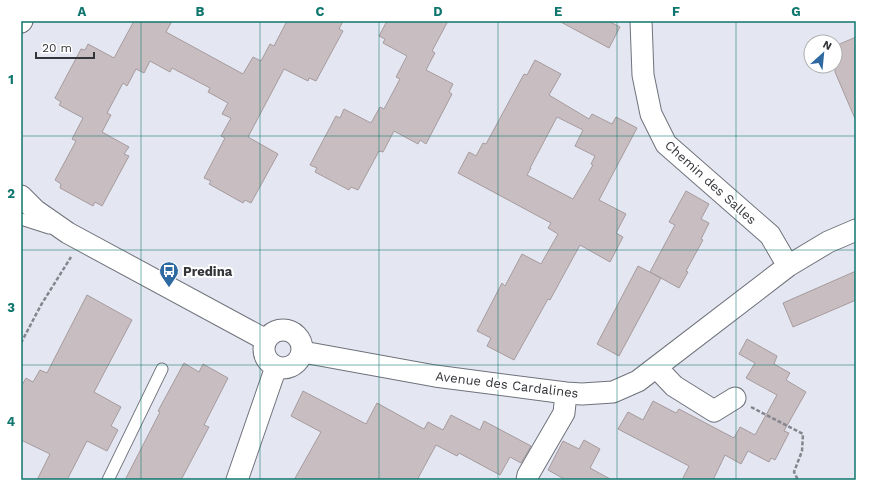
<svg xmlns="http://www.w3.org/2000/svg" width="877" height="501" viewBox="0 0 877 501" font-family="'Work Sans',sans-serif">
<rect width="100%" height="100%" fill="#e4e7f1"/>
<path fill="#c8bdc0" stroke="#a69b9e" fill-rule="evenodd" d="M134,21H172L166,32L243,74L253,57L261,61L270,44L274,46L287,21H343L339,29L343,31L316,81L309,78L308,81L284,69L248,137L278,154L251,203L245,200L243,203L209,184L211,181L204,178L225,138L221,136L231,118L222,114L228,103L208,92L210,88L172,68L170,72L150,61L144,73L136,69L127,86L123,83L107,113L111,115L102,132L129,147L124,154L129,156L102,206L95,202L93,206L60,188L61,184L55,180L76,141L72,139L83,118L59,105L61,102L55,98L81,49L85,50L88,44L114,58Z
M387,21H448L432,51L435,53L426,70L453,84L449,92L452,94L426,144L420,140L418,144L394,131L383,152L379,151L358,190L351,187L349,190L315,172L317,168L310,165L336,116L340,118L344,109L371,123L380,107L384,109L400,79L396,77L407,56L383,43L385,39L379,36Z
M559,21H608L620,27L609,48Z
M856,37V121L835,72V46Z
M535,60L561,74L549,95L589,119L592,114L612,124L616,117L637,128L599,200L626,214L616,233L623,237L610,262L580,245L550,300L548,299L514,360L487,346L491,338L477,331L502,283L505,286L522,254L541,264L558,234L548,228L551,223L458,173L469,152L476,156L483,143L486,144L524,74L527,75ZM557,117L583,130L575,146L595,156L591,164L593,165L573,199L527,175L531,168H530Z
M686,191L709,204L701,219L709,223L701,239L703,240L686,271L688,272L679,288L650,272L675,225L669,222Z
M638,266L661,278L619,356L597,344Z
M856,271V300L793,327L783,303Z
M87,295L132,320L94,392L121,407L111,426L118,430L107,451L87,441L67,480H37L50,454L21,440V387L26,378L33,382L40,370L47,373Z
M747,339L777,356L774,364L790,373L786,380L806,392L784,431L789,433L775,460L771,458L769,462L748,451L741,464L725,455L713,480H682L689,466L618,429L628,412L643,420L653,401L676,413L679,409L734,438L740,427L755,435L777,395L746,378L755,363L739,354Z
M184,363L199,372L203,364L228,378L204,425L209,427L181,480H125L160,412L158,411Z
M303,391L366,424L377,403L424,429L428,422L443,430L451,415L480,430L484,421L531,446L521,463L510,457L500,475L459,453L457,456L436,445L417,480H294L321,432L291,416Z
M584,440L600,449L590,468L612,480H566L548,470L563,441L579,449Z"/>
<g fill="none" stroke-linecap="round" stroke-linejoin="round">
<g stroke="#6f727b" stroke-width="13">
<path id="service" d="M21,219L49,228
M108,480L162,369"/>
</g>
<g stroke="#6f727b" stroke-width="23">
<path id="minor" d="M641,21L643,75L651,114L666,144L770,235L788,266
M21,22L22,21
M21,196L35,210L68,233L266,340
M264 349a19 19 0 1 1 38 0a19 19 0 1 1-38 0Z
M303,352L435,376L566,393L582,394L613,392L638,381L788,266L828,242L856,230
M656,367L674,386L714,411L735,398
M237,480L276,367
M527,480L528,475L564,413L566,393"/>
</g>
<path stroke="#84868d" stroke-width="2.5" stroke-dasharray="4 2" stroke-linecap="butt" d="M21,343L41,305L71,257
M751,407L803,434L802,451L794,472L798,480"/>
<use href="#service" stroke="#fff" stroke-width="11"/>
<use href="#minor" stroke="#fff" stroke-width="21"/>
</g>
<path fill="none" stroke="#0f766e" stroke-width="1" stroke-opacity="0.55" d="M141,21V480M260,21V480M379,21V480M498,21V480M617,21V480M736,21V480M21,136H856M21,250H856M21,365H856"/>
<defs>
<g id="bus-pin" transform="scale(1)"><path d="M0 17L-7.5 6A9.5 9.5 0 1 1 7.5 6Z" fill="#2e6aa1" stroke="#fff"/><path d="M-5-6H5V4H4V6H2V4H-2V6H-4V4H-5ZM-3.5-4V0h7V-4ZM-3.5 1.2v1.5H-2V1.2ZM2 1.2v1.5H3.5V1.2Z" fill="#fff"/></g>
</defs>
<g fill-rule="evenodd">
<use href="#bus-pin" x="169" y="271"/>
</g>
<g text-anchor="middle" stroke-width="4" stroke-linejoin="round" paint-order="stroke">
<g font-size="13" fill="#34363a" stroke="#fff">
<text transform="translate(711 182) rotate(42)" y="5">Chemin des Salles</text>
<text transform="translate(507 384) rotate(7)" y="5">Avenue des Cardalines</text>
</g>
<g font-size="13" font-weight="bold" fill="#34363a" stroke="#fff" text-anchor="start">
<text x="183" y="276">Predina</text>
</g>
</g>
<rect width="877" height="501" fill="none" stroke="#ffffff" stroke-width="44"/>
<g transform="translate(823 54) rotate(27)"><circle r="19" fill="#ffffff" stroke="#aeafb0"/>
<path d="M0-3L7 15L0 10L-7 15Z" fill="#2e6aa1"/>
<text y="-6" font-size="11" font-weight="bold" text-anchor="middle" fill="#34363a">N</text>
</g>
<path d="M36 52v6h58v-6" fill="none" stroke="#34363a" stroke-width="2"/>
<text x="42" y="52" font-size="12" fill="#34363a" stroke="#ffffff" stroke-width="3" paint-order="stroke">20 m</text>
<rect x="22" y="22" width="833" height="457" fill="none" stroke="#0f766e" stroke-width="1.5"/>
<g font-size="13" text-anchor="middle" font-weight="bold" fill="#0f766e">
<text x="82" y="16">A</text>
<text x="200" y="16">B</text>
<text x="320" y="16">C</text>
<text x="438" y="16">D</text>
<text x="558" y="16">E</text>
<text x="676" y="16">F</text>
<text x="796" y="16">G</text>
<text x="11" y="84">1</text>
<text x="11" y="198">2</text>
<text x="11" y="312">3</text>
<text x="11" y="426">4</text>
</g>
</svg>
